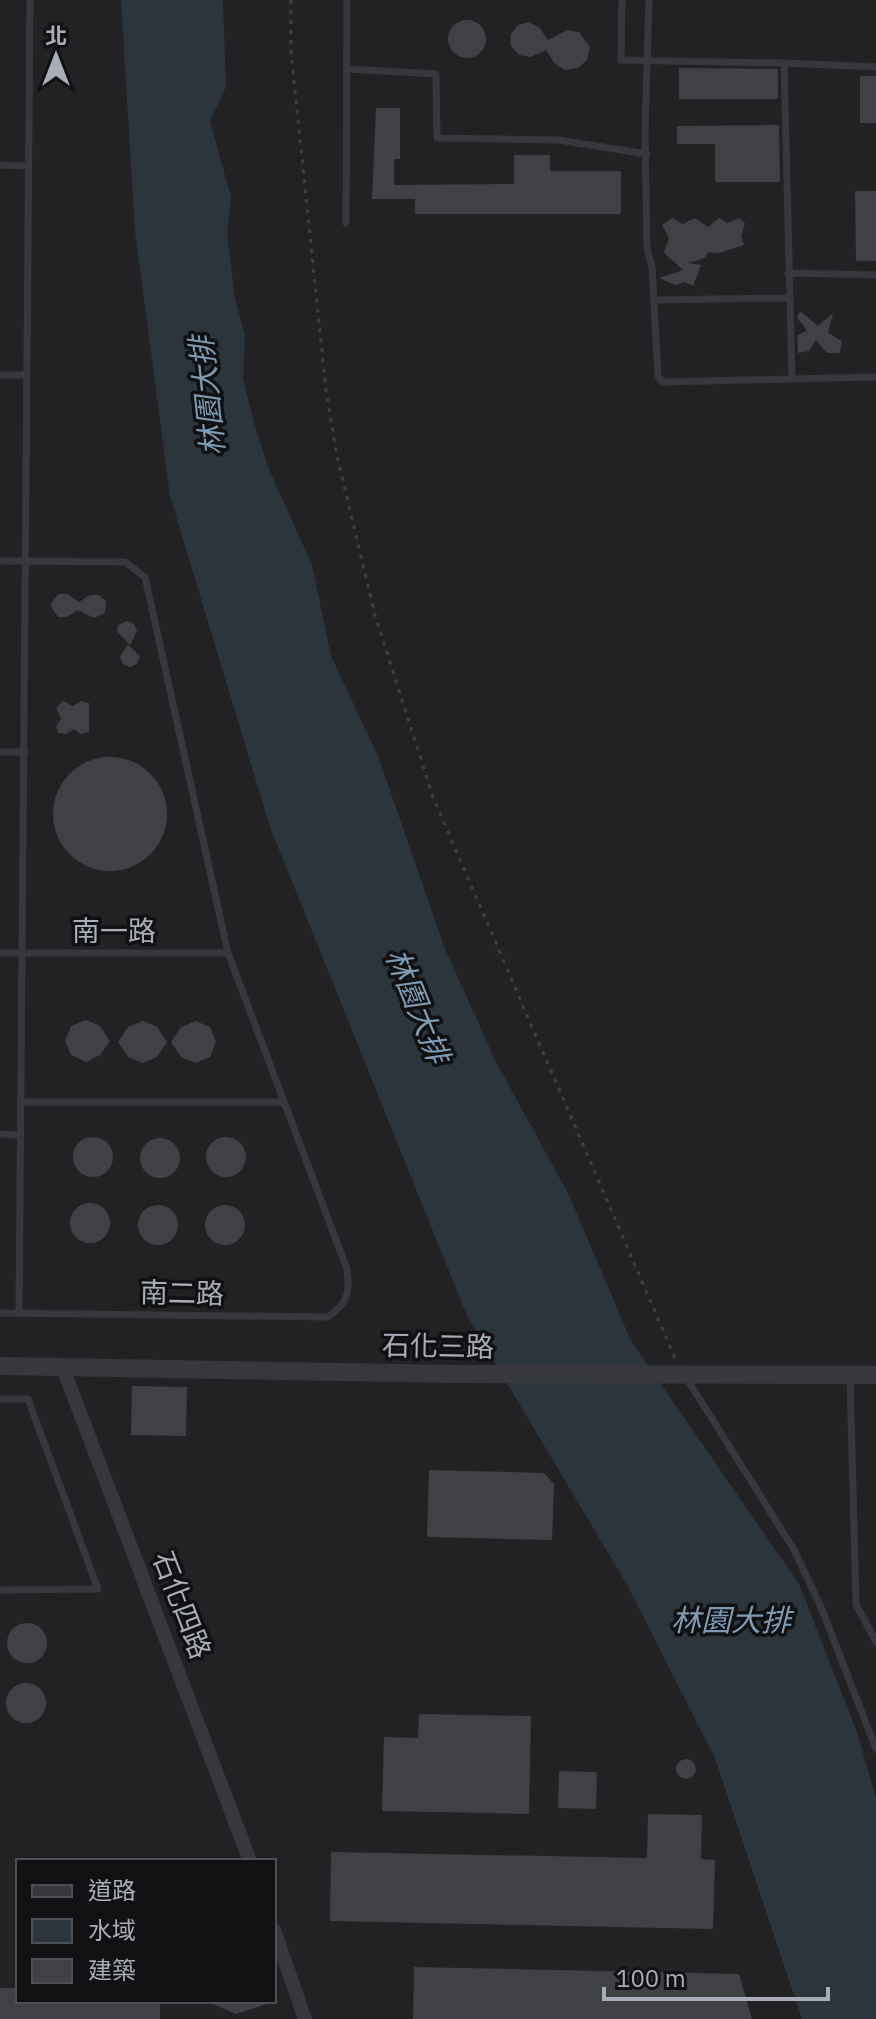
<svg xmlns="http://www.w3.org/2000/svg" width="876" height="2019" viewBox="0 0 876 2019" font-family="'IBM Plex Sans','Noto Sans TC',sans-serif">
<rect width="100%" height="100%" fill="#161618"/>
<path fill="#222225" fill-rule="evenodd" d="M0,0H876V2019H0ZM18,1861H274V2001H18Z"/>
<path fill="#2c353c" d="M121,0H223L226,87L210,121L231,197L227,233L235,299L245,336L243,378L254,423L268,467L312,565L331,656L378,756L445,949L496,1062L569,1195L631,1341L799,1584L857,1732L876,1798V2019H802L715,1758L626,1583L468,1318L270,827L170,496L135,231Z"/>
<path fill="#404145" d="M448 39a19 19 0 1 1 38 0a19 19 0 1 1-38 0Z
M529,22L540,28L548,40L567,30L579,32L590,47L587,60L578,68L566,70L555,64L546,50L531,57L519,55L511,46V34L518,25Z
M679,68L778,69V99H679Z
M860,76H876V123H860Z
M376,108H400V159H394V185L514,184V155H550V171H621V214H415V199H372Z
M779,125L780,182H715V144H677V126Z
M855,191H876V261H856Z
M672,218L683,224L695,218L708,227L719,218L727,223L739,218L745,223L741,237L744,245L719,253L708,252L705,258L689,263L701,265L693,286L685,282L675,285L659,278L683,270L664,253L669,238L662,225Z
M800,311L818,326L833,313L828,333L842,341L840,353H827L816,340L809,351L798,353L797,336L807,330L797,318Z
M58,594H67L79,602L90,595H99L106,601L105,613L94,618L78,610L67,617H58L50,605Z
M127,621L134,624L137,631L130,645L117,631L118,625Z
M128,644L140,657L137,664L130,667L123,664L120,657Z
M63,701L73,706L81,701L89,703V732L81,734L74,729L66,734L58,733L56,727L61,718L56,708Z
M53 814a57 57 0 1 1 114 0a57 57 0 1 1-114 0Z
M86,1020L100,1026L110,1041L100,1055L86,1062L71,1055L65,1041L71,1026Z
M143,1021L157,1027L167,1042L157,1057L143,1063L128,1057L118,1042L128,1027Z
M196,1021L210,1027L216,1042L210,1057L196,1063L181,1057L171,1042L181,1027Z
M206 1157a20 20 0 1 1 40 0a20 20 0 1 1-40 0Z
M73 1157a20 20 0 1 1 40 0a20 20 0 1 1-40 0Z
M140 1158a20 20 0 1 1 40 0a20 20 0 1 1-40 0Z
M70 1223a20 20 0 1 1 40 0a20 20 0 1 1-40 0Z
M205 1225a20 20 0 1 1 40 0a20 20 0 1 1-40 0Z
M138 1225a20 20 0 1 1 40 0a20 20 0 1 1-40 0Z
M132,1386L187,1387L186,1436L131,1435Z
M429,1470L544,1473L554,1484L552,1540L427,1537Z
M7 1643a20 20 0 1 1 40 0a20 20 0 1 1-40 0Z
M6 1703a20 20 0 1 1 40 0a20 20 0 1 1-40 0Z
M419,1714L531,1716L529,1814L382,1811L384,1737L418,1738Z
M676 1769a10 10 0 1 1 20 0a10 10 0 1 1-20 0Z
M559,1771L597,1772L596,1809L558,1808Z
M648,1814L702,1815L701,1859L715,1860L713,1929L330,1921L331,1852L647,1858Z
M414,1967L739,1974L752,2019H413Z
M0,1988H18V2001H160V2019H0Z
M206,2001H273V2002L236,2014Z"/>
<g fill="none" stroke-linecap="round" stroke-linejoin="round">
<path stroke="#3d3f44" stroke-width="3" stroke-dasharray="4 6" stroke-linecap="butt" d="M291,0V52L326,390L337,456L375,615L433,797L675,1358"/>
<path stroke="#37383d" stroke-width="7" d="M622,0L621,60L784,63
M649,0L645,131L647,249L652,267L658,376L662,382L876,377
M347,69L436,74L437,138L558,140L647,154
M0,165L28,166
M346,223L347,0
M788,273L876,275
M654,300L788,298
M0,375H27
M792,379L784,63L876,67
M0,561L125,562L145,577L228,953L347,1269C350,1293 348,1304 327,1317L0,1313
M0,752H25
M0,953H228
M24,1102H282
M0,1134L21,1135
M19,1313L30,0
M850,1377L856,1604L876,1642
M687,1379L793,1548L821,1607L876,1749
M0,1399H28L98,1589L0,1590"/>
<path stroke="#37383d" stroke-width="14" d="M63,1368L250,1861
M274,1930L305,2019"/>
<path stroke="#37383d" stroke-width="18" d="M0,1366L452,1374L876,1375"/>
</g>
<g text-anchor="middle" stroke-width="7" stroke-linejoin="round" paint-order="stroke">
<g font-size="28" fill="#a8adb8" stroke="#111113">
<text x="114" y="941">南一路</text>
<text transform="translate(182 1293) rotate(1)" y="10">南二路</text>
<text transform="translate(438 1346) rotate(1)" y="10">石化三路</text>
<text transform="translate(182 1605) rotate(69)" y="10">石化四路</text>
</g>
<g font-size="30" font-style="italic" fill="#7f9bb3" stroke="#111113">
<text transform="translate(208 396) rotate(-96)" y="10">林園大排</text>
<text transform="translate(417 1006) rotate(68)" y="10">林園大排</text>
<text x="731" y="1631">林園大排</text>
</g>
</g>
<rect x="16" y="1859" width="260" height="144" fill="#111113" stroke="#4d4f55" stroke-width="2"/>
<rect x="32" y="1885" width="40" height="12" fill="#37383d" stroke="#4d4f55" stroke-width="2"/>
<text x="88" y="1899" font-size="24" fill="#a8adb8">道路</text>
<rect x="32" y="1919" width="40" height="24" fill="#2c353c" stroke="#4d4f55" stroke-width="2"/>
<text x="88" y="1939" font-size="24" fill="#a8adb8">水域</text>
<rect x="32" y="1959" width="40" height="24" fill="#404145" stroke="#4d4f55" stroke-width="2"/>
<text x="88" y="1979" font-size="24" fill="#a8adb8">建築</text>
<g transform="translate(56 56)" stroke="#111113" stroke-width="6" paint-order="stroke">
<path d="M0-6L14 30L0 20L-14 30Z" fill="#a8adb8"/>
<text y="-12" font-size="22" font-weight="bold" text-anchor="middle" fill="#a8adb8">北</text>
</g>
<path d="M604 1987v12h224v-12" fill="none" stroke="#a8adb8" stroke-width="4"/>
<text x="616" y="1987" font-size="24" fill="#a8adb8" stroke="#111113" stroke-width="6" paint-order="stroke">100 m</text>
</svg>
